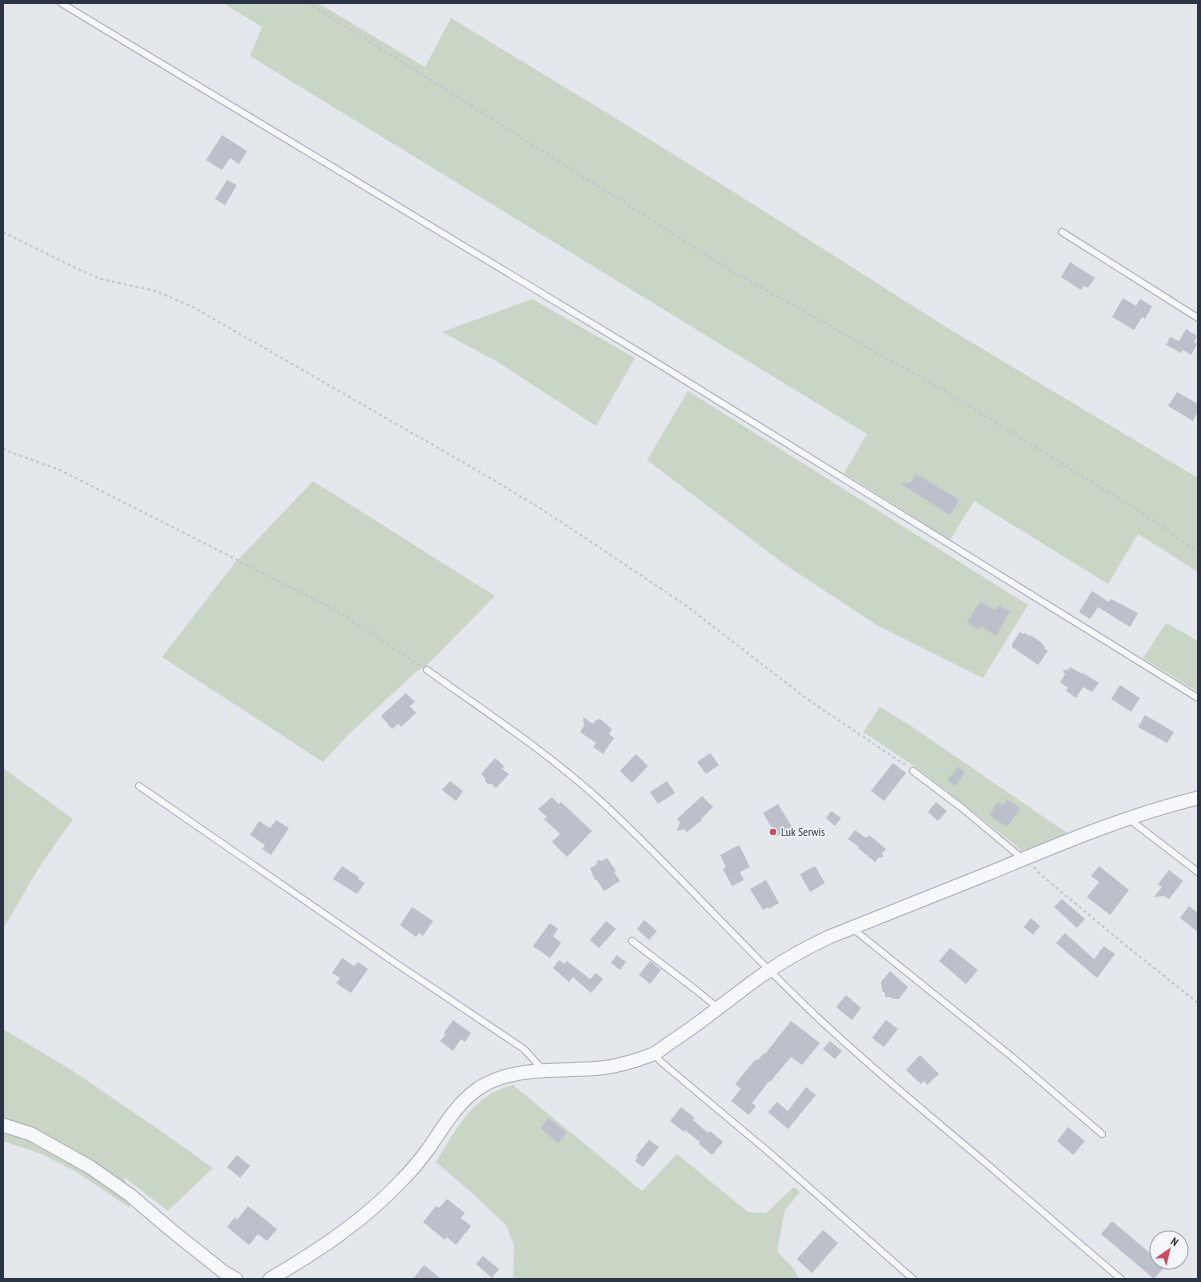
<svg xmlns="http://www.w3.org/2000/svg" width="1201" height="1282" viewBox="0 0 1201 1282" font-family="'PT Sans Narrow',sans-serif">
<rect width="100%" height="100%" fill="#e4e7ec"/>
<path fill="#c9d6c5" d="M223,3H318L425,67L451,18L617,119L767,213L946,327L1198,478V572L1138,534L1108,584L974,501L950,540L844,473L867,434L250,56L262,27Z
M532,299L635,358L596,426L496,361L442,332Z
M688,391L1028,605L983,678L875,624L784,564L647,460Z
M313,481L495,596L426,666L417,671L350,733L323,762L162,657L234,564Z
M1166,623L1198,641V692L1143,658Z
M880,707L911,726L1070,835L1023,853L1014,844L917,768L863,732Z
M3,768L73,819L38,869L3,929Z
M3,1029L73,1071L158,1129L213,1168L168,1211L124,1177L130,1208L75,1171L39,1153L3,1141Z
M513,1085L642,1191L677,1154L748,1212L766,1213L794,1187L800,1192L785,1210L777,1251L794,1269L799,1279H513L514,1245L506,1225L472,1193L436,1162C458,1128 471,1096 513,1085Z"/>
<path fill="#bbc0ca" d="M222,135L247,151L239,164L230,158L222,170L206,160Z
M227,180L237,185L225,205L215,199Z
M1070,262L1095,278L1088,288L1084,286L1081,290L1061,277Z
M1123,298L1136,306L1140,299L1152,306L1145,319L1142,317L1134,330L1112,317Z
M1186,329L1197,336L1194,342L1197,344L1191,355L1183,350L1181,353L1166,345L1170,337L1179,341Z
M1177,392L1198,404V411L1193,421L1168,406Z
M916,474L959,500L950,515L901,484L911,482Z
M1092,591L1109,602L1111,599L1138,613L1130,627L1098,607L1090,619L1079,612Z
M980,602L995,610L998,605L1010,612L996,636L981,626L979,630L967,622Z
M1020,632L1023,634L1025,633L1029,636L1030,635L1041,642L1045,647L1044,648L1048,651L1038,665L1012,647V644Z
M1070,667L1082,674L1083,673L1099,683L1092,692L1083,687L1076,698L1066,691L1068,688L1060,682L1065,675L1063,670H1068Z
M1120,685L1140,698L1131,712L1111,699Z
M406,693L415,702L410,706L416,713L401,727L398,724L392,729L381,716Z
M1145,715L1174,732L1167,743L1138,727Z
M583,717L593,724L596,720L600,719L612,729L609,734L614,738L603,754L593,747L596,743L580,732L584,726Z
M710,753L719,765L706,774L697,762Z
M636,754L648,766L632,783L620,771Z
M495,758L504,766L502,769L509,774L496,788L492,784H488L485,781V778L481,774Z
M893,763L906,773L884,801L871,791Z
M958,767L965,773L955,786L947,780Z
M450,781L463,791L456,801L442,790Z
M667,781L675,793L658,804L650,792Z
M702,796L713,807L701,819L702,820L687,832L684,829L677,831L680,822L677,819Z
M552,797L559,804L561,802L592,831L567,857L552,842L560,834L544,819L547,817L538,809Z
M1007,799L1020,808L1007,827L989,815L998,802L1003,806Z
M936,802L947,811L938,821L928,812Z
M778,804L792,827L777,836L763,813Z
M831,811L841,818L835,826L826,818Z
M276,820L289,828L271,855L262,849L265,845L250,835L259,821L270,828Z
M855,830L866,838L869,835L886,849L882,853L883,857L878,858L875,862L858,848L859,847L848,839Z
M739,845L750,867L740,872L744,880L732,886L723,869L726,867L720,855Z
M607,858L616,871L614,872L620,881L604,891L597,880H595L590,868L596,865L598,860L602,861Z
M342,866L359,877L358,879L365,883L357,894L333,879Z
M815,866L825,883L810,892L800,874Z
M1099,866L1129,890L1110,915L1087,897L1099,882L1091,876Z
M1169,870L1183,881L1169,899L1164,896L1154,897L1162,887L1158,884Z
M766,880L779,903L769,909L768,907L763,910L750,889Z
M1062,899L1085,919L1077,928L1054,907Z
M1189,906L1198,913V932L1180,918Z
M412,907L433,921L423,936L419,933L416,937L400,925Z
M1031,918L1040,926L1033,935L1024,927Z
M644,920L657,931L649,940L637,929Z
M606,921L616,929L599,948L590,940Z
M550,923L558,929L553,936L561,943L550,958L533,946Z
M1065,933L1094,959L1104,946L1115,954L1097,978L1056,943Z
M950,948L978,970L966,984L939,961Z
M617,955L626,962L620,970L611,963Z
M342,958L354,966L358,962L368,969L351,993L336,983L340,978L332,973Z
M559,960L564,964L567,961L590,979L596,973L603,979L591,993L573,977L569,982L553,968Z
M650,961L661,970L650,984L639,975Z
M890,971L908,987L899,999H893L890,997H885V993L882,991L881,982Z
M846,995L861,1008L852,1020L836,1007Z
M453,1020L471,1033L465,1042L461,1039L453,1051L440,1041L446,1034L444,1033Z
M886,1020L898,1029L884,1047L872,1038Z
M791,1021L820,1043L802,1065L791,1057L770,1082L769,1081L752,1103L756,1106L749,1115L731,1101L741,1089L735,1084L756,1059L758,1060L764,1053L765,1054Z
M830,1041L842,1051L835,1059L823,1049Z
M920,1055L939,1074L927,1085L924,1081L921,1084L906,1070Z
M806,1087L816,1095L788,1129L768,1112L777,1102L788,1111Z
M681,1107L695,1118L693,1120L708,1133L710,1131L723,1142L712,1155L699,1144L700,1142L685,1130L684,1132L670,1121Z
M549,1118L567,1133L558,1143L540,1128Z
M1068,1127L1085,1141L1073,1155L1057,1141Z
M649,1140L659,1147L643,1167L635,1161L638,1157L636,1156Z
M237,1155L250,1166L240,1178L227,1167Z
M447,1199L465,1213L461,1218L471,1226L456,1245L447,1237L445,1240L423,1222L436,1206L439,1208Z
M248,1206L277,1229L267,1241L258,1234L249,1245L227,1227L235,1217L237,1220Z
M1112,1221L1157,1259V1262H1160L1165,1266L1154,1279L1101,1234Z
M823,1230L838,1243L812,1273L797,1259Z
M483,1256L499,1269L492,1278L476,1264Z
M424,1265L441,1279H413Z"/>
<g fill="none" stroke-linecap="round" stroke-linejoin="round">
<g stroke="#a9aeb7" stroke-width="8">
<path id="service" d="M61,3L649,358L1198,698
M1062,232L1198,318
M427,670C486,712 550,754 604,804C677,872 743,947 815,1015C870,1067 929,1115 987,1164C1031,1202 1076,1241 1121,1279
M913,771L962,808L1023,859
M139,786L394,962L524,1049L543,1070
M1129,819L1198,872
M852,928L1011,1056L1102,1134
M632,941L696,990L718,1008
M655,1053L660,1061L771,1154L913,1279"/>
</g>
<g stroke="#a9aeb7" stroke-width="15">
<path id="minor" d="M3,1125L31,1134L90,1167L130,1195L171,1230L225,1273L236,1279
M270,1279C318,1251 365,1220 403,1179C413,1169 421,1159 429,1148C444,1126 457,1103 479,1088C515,1065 560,1072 601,1068C618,1066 635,1061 651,1055C659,1052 666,1045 674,1040C697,1025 719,1007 742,990C770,968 797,952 829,937C883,915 938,894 992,872C1059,844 1128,815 1198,798"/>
</g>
<path stroke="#c2c5cb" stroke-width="2" stroke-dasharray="3 3" stroke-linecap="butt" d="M308,3L407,65L730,270L938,387L1144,514L1198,552
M3,232L78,269L101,279L156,291L193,307L485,475L543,510L684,604L807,699L907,766
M3,448L10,452L60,470L334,609L420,666
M1034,867L1040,874L1119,940L1198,1003"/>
<use href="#service" stroke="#f7f8fa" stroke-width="6"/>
<use href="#minor" stroke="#f7f8fa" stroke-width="13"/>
</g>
<circle fill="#d1495b" stroke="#f4f6f9" stroke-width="1.5" cx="773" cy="832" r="4"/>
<g text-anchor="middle" stroke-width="3" stroke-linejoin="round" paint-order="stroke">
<g font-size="12" fill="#2b3445" stroke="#f4f6f9" text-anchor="start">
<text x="781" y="836">Luk Serwis</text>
</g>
</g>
<rect width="1201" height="1282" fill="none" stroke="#2b3445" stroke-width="8"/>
<g transform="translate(1169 1250) rotate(34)"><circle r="19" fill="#f4f6f9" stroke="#a4a8b1"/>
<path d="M0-3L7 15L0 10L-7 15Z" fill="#d1495b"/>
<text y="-6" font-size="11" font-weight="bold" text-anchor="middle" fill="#2b3445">N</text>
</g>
</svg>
